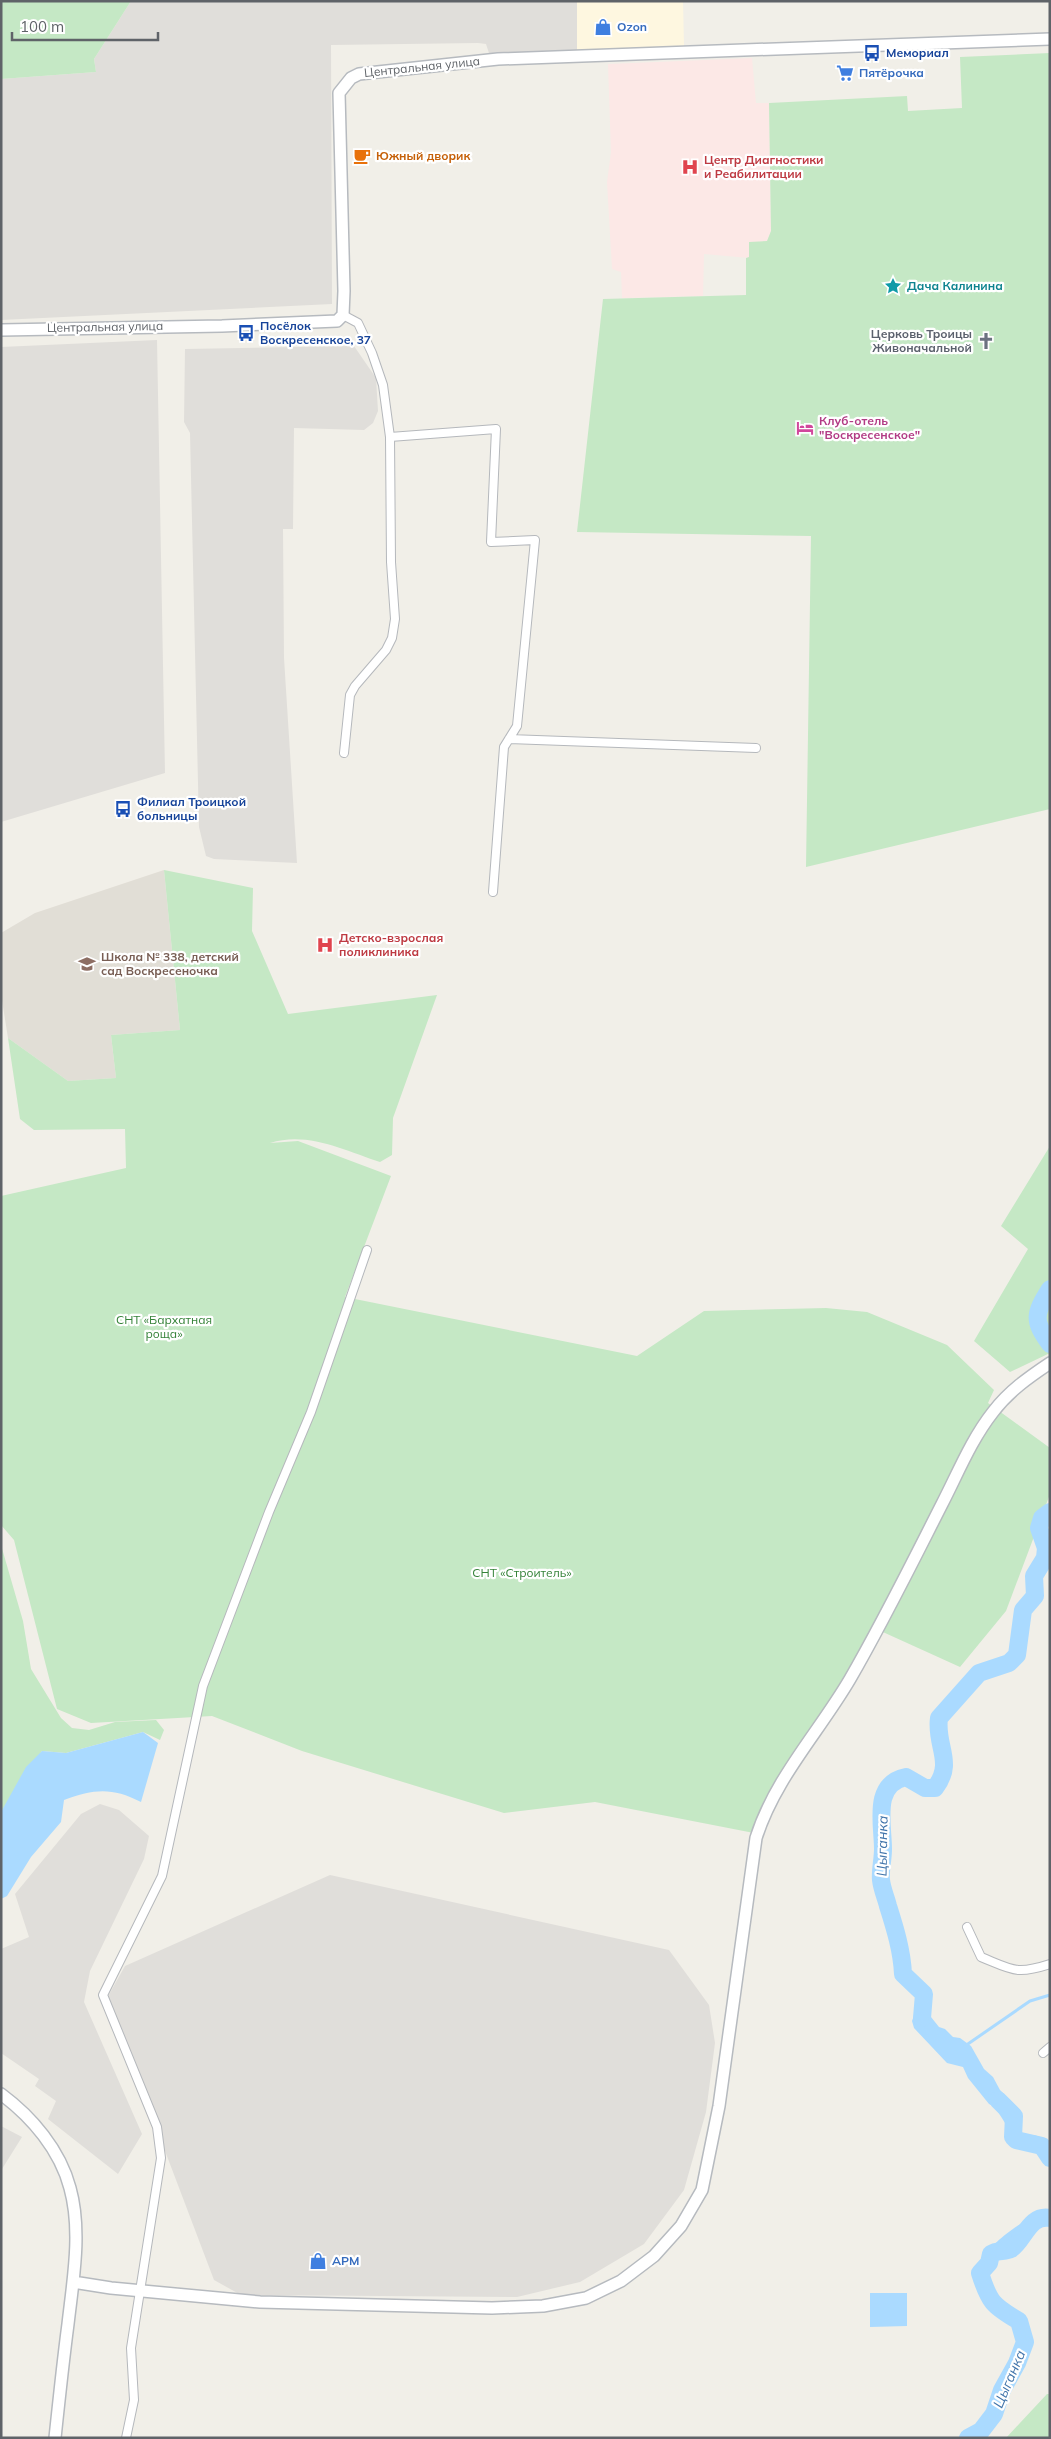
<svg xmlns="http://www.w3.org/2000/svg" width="1051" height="2439" viewBox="0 0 1051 2439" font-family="Mulish,sans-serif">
<rect width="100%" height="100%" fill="#f1efe8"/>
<path fill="#fef7e0" d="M577,1H683L684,46L577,51Z"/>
<path fill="#e0deda" d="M131,1H577V51L489,53L486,44L478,43L331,45L332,304L1,320V79L96,72L94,59Z
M157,340L165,773L1,822V347Z
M354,346L376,378L378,411L373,423L364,430L294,428L293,529H283L284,658L297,863L214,859L206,856L199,827L190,433L184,422L185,349Z
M100,1804L119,1810L149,1836L144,1859L90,1971L84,2002L142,2134L118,2174L48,2119L56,2101L35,2086L39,2079L1,2053V1949L29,1937L15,1894L81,1814Z
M330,1875L669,1950L709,2005L715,2043L706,2112L684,2190L644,2244L580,2282L517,2297L241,2295L214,2280L107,1998L125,1966Z
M1,2126L22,2137L2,2169H1Z"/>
<path fill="#e1ded6" d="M164,870L180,1030L111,1035L116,1078L68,1081L8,1038L1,994V933L35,913Z"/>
<path fill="#fce8e6" d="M752,58L756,103H769L771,231L767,241L749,258L704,254L703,296L622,298L621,272L612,269L607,182L611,152L608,64Z"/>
<path fill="#c5e8c5" d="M1,1H131L94,59L96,72L1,79Z
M1050,53V809L806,867L811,536L577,532L603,299L746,295V258L749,257V242L767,241L771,231L769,103L907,96L908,111L962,108L960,57Z
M164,870L253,888L252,931L288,1014L437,995L393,1118L392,1155L380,1162C344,1150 307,1131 270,1143L298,1141L391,1176L345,1297L637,1356L704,1311L826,1308L867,1312L947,1345L994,1390L988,1403L1050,1448V1494L1006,1611L960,1667L874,1628L759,1834L595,1802L504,1813L302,1751L212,1716L91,1723L57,1709L14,1540L1,1525V1196L126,1168L125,1129L34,1130L20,1119L8,1038L68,1081L116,1078L111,1035L180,1030Z
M1050,1146V1353L1010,1372L974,1341L1028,1249L1001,1226Z
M1,1545L23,1621L31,1669L61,1718L72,1728L89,1730L115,1722L156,1720L164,1730L160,1740L143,1732L66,1753L42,1751L1,1812Z
M1047,2394H1050V2438H1006Z"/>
<path fill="#aadaff" d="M143,1732L158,1743L141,1802C112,1787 94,1789 64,1800L61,1822L31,1857L7,1896L1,1899V1812L26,1767L42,1751L66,1753Z
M924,1994L927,1997L923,2007L939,2027L945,2029L953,2037L960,2038L971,2046L984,2069L993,2077L1000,2090L1020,2110V2113L1005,2123L995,2107L989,2104L968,2078L963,2067L947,2063L914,2028L912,2021L921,1996Z
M1031,2135C1041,2135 1050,2142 1050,2153L1041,2157L1028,2146V2138Z
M1038,2215V2222C1026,2236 1007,2266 984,2257C990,2244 1024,2219 1038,2215Z
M870,2293H907V2326L870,2327Z"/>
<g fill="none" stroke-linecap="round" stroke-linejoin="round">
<path stroke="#aadaff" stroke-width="3" d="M965,2046L1030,2001L1050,1995"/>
<path stroke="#aadaff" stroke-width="18" d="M1050,1289C1034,1314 1033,1321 1050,1344
M922,2018L924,1994L903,1974C902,1951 895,1928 888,1906C886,1898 882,1889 881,1880C880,1870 883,1860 883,1849C883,1824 872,1784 906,1777L925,1788H935C955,1762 935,1746 939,1718L979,1673L1009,1663L1017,1655L1023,1610L1035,1596L1034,1576L1045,1558L1046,1548L1039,1528L1042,1518L1050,1512
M998,2100L1014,2116L1013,2137L1016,2140L1042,2146L1050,2158
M968,2438L981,2431L994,2414L1002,2390L1017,2363L1025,2342L1019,2321C993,2306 989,2302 980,2273L989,2263L991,2254C997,2250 1005,2252 1011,2249C1024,2241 1029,2214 1050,2218"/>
<g stroke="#b5b8bc" stroke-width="10">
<path id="street" d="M343,315L358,323L372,353L383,385L390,437L391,562L395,619L392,638L386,650L355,686L350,695L344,753
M390,437L496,429L491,542L535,540L517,726L504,747L493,892
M509,739L756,748
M967,1927L981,1957C1013,1970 1016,1975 1050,1964
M1043,2053L1050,2047
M126,2438L134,2400L131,2348L161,2158L157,2127L103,1995L162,1876L203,1686L269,1512L311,1412L367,1250"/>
</g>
<g stroke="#b6babf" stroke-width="14">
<path id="secondary" d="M1,330L222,326L337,321L343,315L344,291L339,93L351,78L359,74L498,59L1050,39
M1,2094C32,2117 60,2150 70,2188C82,2231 73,2280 68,2324C63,2362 59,2400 55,2438
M73,2282L111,2288L260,2302L492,2308L543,2306L586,2298L621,2281L654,2256L681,2226L702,2190L719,2106L756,1838C775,1778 819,1732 850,1679C883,1622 912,1563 942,1504C958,1473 971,1440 993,1412C1009,1391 1029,1377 1050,1363"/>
</g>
<use href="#street" stroke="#fff" stroke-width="8"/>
<use href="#secondary" stroke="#fff" stroke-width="11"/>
</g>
<defs>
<g id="shop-bare" transform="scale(1.35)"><path d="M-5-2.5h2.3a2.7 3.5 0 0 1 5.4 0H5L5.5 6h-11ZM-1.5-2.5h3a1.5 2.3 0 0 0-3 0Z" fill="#3f7fe0" stroke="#fff" stroke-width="2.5" paint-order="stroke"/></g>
<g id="bus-bare" transform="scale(1.35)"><path d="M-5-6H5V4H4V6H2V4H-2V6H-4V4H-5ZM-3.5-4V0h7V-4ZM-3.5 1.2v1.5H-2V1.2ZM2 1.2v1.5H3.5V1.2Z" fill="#1a4fb4" stroke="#fff" stroke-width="2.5" paint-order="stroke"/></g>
<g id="supermarket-bare" transform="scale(1.35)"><path d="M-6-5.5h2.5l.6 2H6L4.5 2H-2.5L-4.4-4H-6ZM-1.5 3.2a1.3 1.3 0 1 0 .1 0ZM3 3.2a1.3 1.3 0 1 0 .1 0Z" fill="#3f7fe0" stroke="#fff" stroke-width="2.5" paint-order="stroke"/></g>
<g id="cafe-bare" transform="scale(1.35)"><path d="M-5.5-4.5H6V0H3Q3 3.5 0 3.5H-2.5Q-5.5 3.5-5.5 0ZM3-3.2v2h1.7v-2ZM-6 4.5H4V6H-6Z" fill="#e8710a" stroke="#fff" stroke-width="2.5" paint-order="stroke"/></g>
<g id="hospital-bare" transform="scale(1.35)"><path d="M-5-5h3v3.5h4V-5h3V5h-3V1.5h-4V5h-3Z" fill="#e0444e" stroke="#fff" stroke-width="2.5" paint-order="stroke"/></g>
<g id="sight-bare" transform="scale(1.35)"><path d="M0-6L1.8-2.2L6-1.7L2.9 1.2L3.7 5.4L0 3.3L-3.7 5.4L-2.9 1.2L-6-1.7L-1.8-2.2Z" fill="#0f9aa8" stroke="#fff" stroke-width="2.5" paint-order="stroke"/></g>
<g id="church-bare" transform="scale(1.35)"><path d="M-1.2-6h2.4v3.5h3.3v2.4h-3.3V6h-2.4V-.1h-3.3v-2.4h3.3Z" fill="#6b7280" stroke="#fff" stroke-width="2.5" paint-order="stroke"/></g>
<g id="hotel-bare" transform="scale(1.35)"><path d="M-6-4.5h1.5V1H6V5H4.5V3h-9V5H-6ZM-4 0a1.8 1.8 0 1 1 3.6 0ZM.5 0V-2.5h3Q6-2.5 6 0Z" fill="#d1479c" stroke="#fff" stroke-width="2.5" paint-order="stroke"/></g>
<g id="school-bare" transform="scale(1.35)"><path d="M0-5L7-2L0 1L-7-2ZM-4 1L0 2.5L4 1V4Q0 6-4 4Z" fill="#8d6e63" stroke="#fff" stroke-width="2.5" paint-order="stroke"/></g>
</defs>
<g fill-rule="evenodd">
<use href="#shop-bare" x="603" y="27"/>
<use href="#bus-bare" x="872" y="53"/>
<use href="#supermarket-bare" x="845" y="73"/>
<use href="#cafe-bare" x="362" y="156"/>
<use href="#hospital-bare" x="690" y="167"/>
<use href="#sight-bare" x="893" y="286"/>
<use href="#bus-bare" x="246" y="333"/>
<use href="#church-bare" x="986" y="341"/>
<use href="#hotel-bare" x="805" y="428"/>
<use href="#bus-bare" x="123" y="809"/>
<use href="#hospital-bare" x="325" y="945"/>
<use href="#school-bare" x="87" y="964"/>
<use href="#shop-bare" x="318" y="2261"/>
</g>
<g text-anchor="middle" stroke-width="4.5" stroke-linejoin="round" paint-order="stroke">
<g font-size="12" font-weight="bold" fill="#366cbe" stroke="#fff" text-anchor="start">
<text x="617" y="31">Ozon</text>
<text x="859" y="77">Пятёрочка</text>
<text x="332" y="2265">АРМ</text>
</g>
<g font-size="12" font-weight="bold" fill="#164399" stroke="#fff" text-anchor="start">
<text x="886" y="57">Мемориал</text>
<text x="260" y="330">Посёлок<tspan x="260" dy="14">Воскресенское, 37</tspan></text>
<text x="137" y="806">Филиал Троицкой<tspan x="137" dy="14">больницы</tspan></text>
</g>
<g font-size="12" fill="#5f6368" stroke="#fff">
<text transform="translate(422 67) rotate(-6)" y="4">Центральная улица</text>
<text transform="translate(105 327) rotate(-1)" y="4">Центральная улица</text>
</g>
<g font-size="12" font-weight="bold" fill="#c56008" stroke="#fff" text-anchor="start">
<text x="376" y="160">Южный дворик</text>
</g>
<g font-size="12" font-weight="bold" fill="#be3a42" stroke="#fff" text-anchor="start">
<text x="704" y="164">Центр Диагностики<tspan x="704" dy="14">и Реабилитации</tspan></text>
<text x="339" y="942">Детско-взрослая<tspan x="339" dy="14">поликлиника</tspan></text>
</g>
<g font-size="12" font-weight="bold" fill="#0d838f" stroke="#fff" text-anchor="start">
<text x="907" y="290">Дача Калинина</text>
</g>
<g font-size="12" font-weight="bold" fill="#5b616d" stroke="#fff" text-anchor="end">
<text x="972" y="338">Церковь Троицы<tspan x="972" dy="14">Живоначальной</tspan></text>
</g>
<g font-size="12" font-weight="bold" fill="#b23c85" stroke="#fff" text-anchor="start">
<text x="819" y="425">Клуб-отель<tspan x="819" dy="14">"Воскресенское"</tspan></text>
</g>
<g font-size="12" font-weight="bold" fill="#785e54" stroke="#fff" text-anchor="start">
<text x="101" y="961">Школа № 338, детский<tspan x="101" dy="14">сад Воскресеночка</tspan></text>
</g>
<g font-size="12" fill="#348238" stroke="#fff">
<text x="164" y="1324">СНТ «Бархатная<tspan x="164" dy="14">роща»</tspan></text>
<text x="522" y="1577">СНТ «Строитель»</text>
</g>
<g font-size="14" font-style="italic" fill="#4174aa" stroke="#fff">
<text transform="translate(882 1846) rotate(-89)" y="5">Цыганка</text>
<text transform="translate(1009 2379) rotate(-67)" y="5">Цыганка</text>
</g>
</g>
<rect width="1051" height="2439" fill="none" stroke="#5f6368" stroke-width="5"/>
<path d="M12 32v8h146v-8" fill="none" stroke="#5f6368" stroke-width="2.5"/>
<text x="20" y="32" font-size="15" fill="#5f6368" stroke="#ffffff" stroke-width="4" paint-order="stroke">100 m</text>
</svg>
